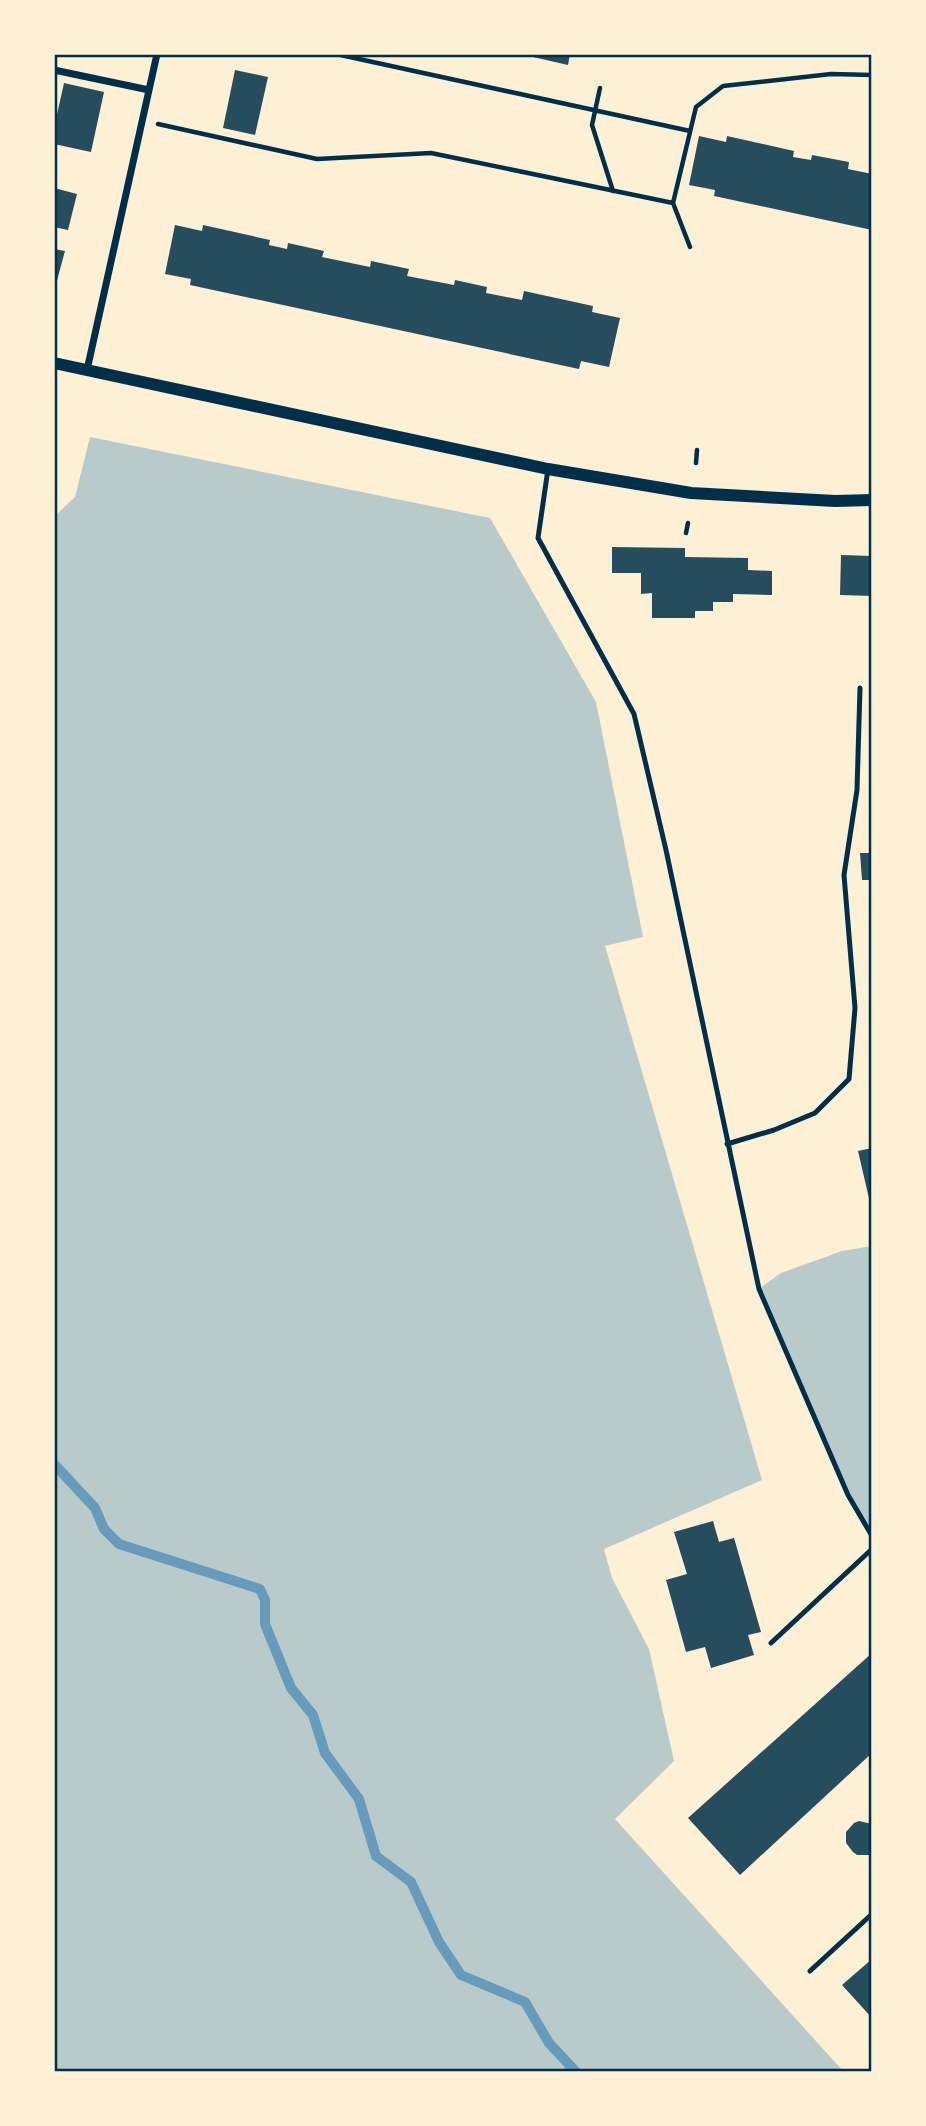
<svg xmlns="http://www.w3.org/2000/svg" width="926" height="2126" viewBox="0 0 926 2126" font-family="Roboto,sans-serif">
<rect width="100%" height="100%" fill="#fdf0d5"/>
<path fill="#b9caca" d="M90,437L490,518L596,702L643,937L605,946L762,1480L604,1549L612,1578L649,1649L674,1761L615,1819L844,2072H54V517L75,497Z
M872,1246V1536L848,1495L759,1289L781,1273L842,1251Z"/>
<g fill="none" stroke-linecap="round" stroke-linejoin="round">
<path stroke="#669bbc" stroke-width="10" d="M54,1464L95,1508L104,1529L119,1544L260,1589L265,1600V1624L291,1688L313,1715L325,1753L359,1799L376,1856L411,1882L439,1942L461,1975L525,2002L549,2043L576,2072"/>
</g>
<path fill="#264d5e" d="M534,54H570L568,65L533,57Z
M235,70L268,77L255,135L223,128Z
M64,83L104,92L91,152L54,144V128Z
M699,136L726,142L727,136L794,151L793,157L811,160L812,155L849,162L848,169L872,174V230L714,196L715,190L689,185Z
M54,188L77,194L68,230L54,227Z
M175,225L202,231L203,225L270,240L269,245L287,249L288,243L324,251L322,257L370,267L371,261L409,269L407,276L454,285L455,280L487,287L486,293L522,300L524,291L593,306L592,312L620,318L609,367L581,361L579,369L190,285L191,279L165,274Z
M54,249L65,251L55,288H54Z
M612,547L685,548V557L748,558V570L772,571V595L733,594V602H713V611H695V618H652V593L641,594V573H612Z
M841,555L872,556V596L840,595Z
M860,853H872V880H862Z
M872,1148V1206L871,1207L858,1151Z
M713,1521L719,1542L734,1538L761,1632L748,1635L754,1655L711,1668L705,1647L686,1652L666,1580L687,1574L674,1532Z
M872,1653V1753L740,1875L688,1818Z
M859,1821L872,1824V1853L869,1855H857L853,1852L846,1843V1832L854,1823Z
M872,1959V2018L842,1985Z"/>
<g fill="none" stroke-linecap="round" stroke-linejoin="round">
<path stroke="#003049" stroke-width="4.5" d="M336,54L690,131
M600,88L592,125L613,191
M158,124L317,159L431,153L673,203
M690,247L673,203L696,107L723,86L831,74L872,75
M696,463L697,450
M686,533L688,523"/>
<path stroke="#003049" stroke-width="5" d="M548,469L538,538L634,714L666,850L759,1289L848,1495L872,1536
M727,1144L774,1130L815,1113L849,1079L855,1008L844,875L857,790L860,688
M771,1643L872,1549
M810,1971L872,1914"/>
<path stroke="#003049" stroke-width="7" d="M54,70L149,90
M87,370L157,54"/>
<path stroke="#003049" stroke-width="12" d="M54,363L548,469L691,493L835,501L872,500"/>
</g>
<rect width="926" height="2126" fill="none" stroke="#fdf0d5" stroke-width="112"/>
<rect x="56" y="56" width="814" height="2014" fill="none" stroke="#003049" stroke-width="2.5"/>
</svg>
